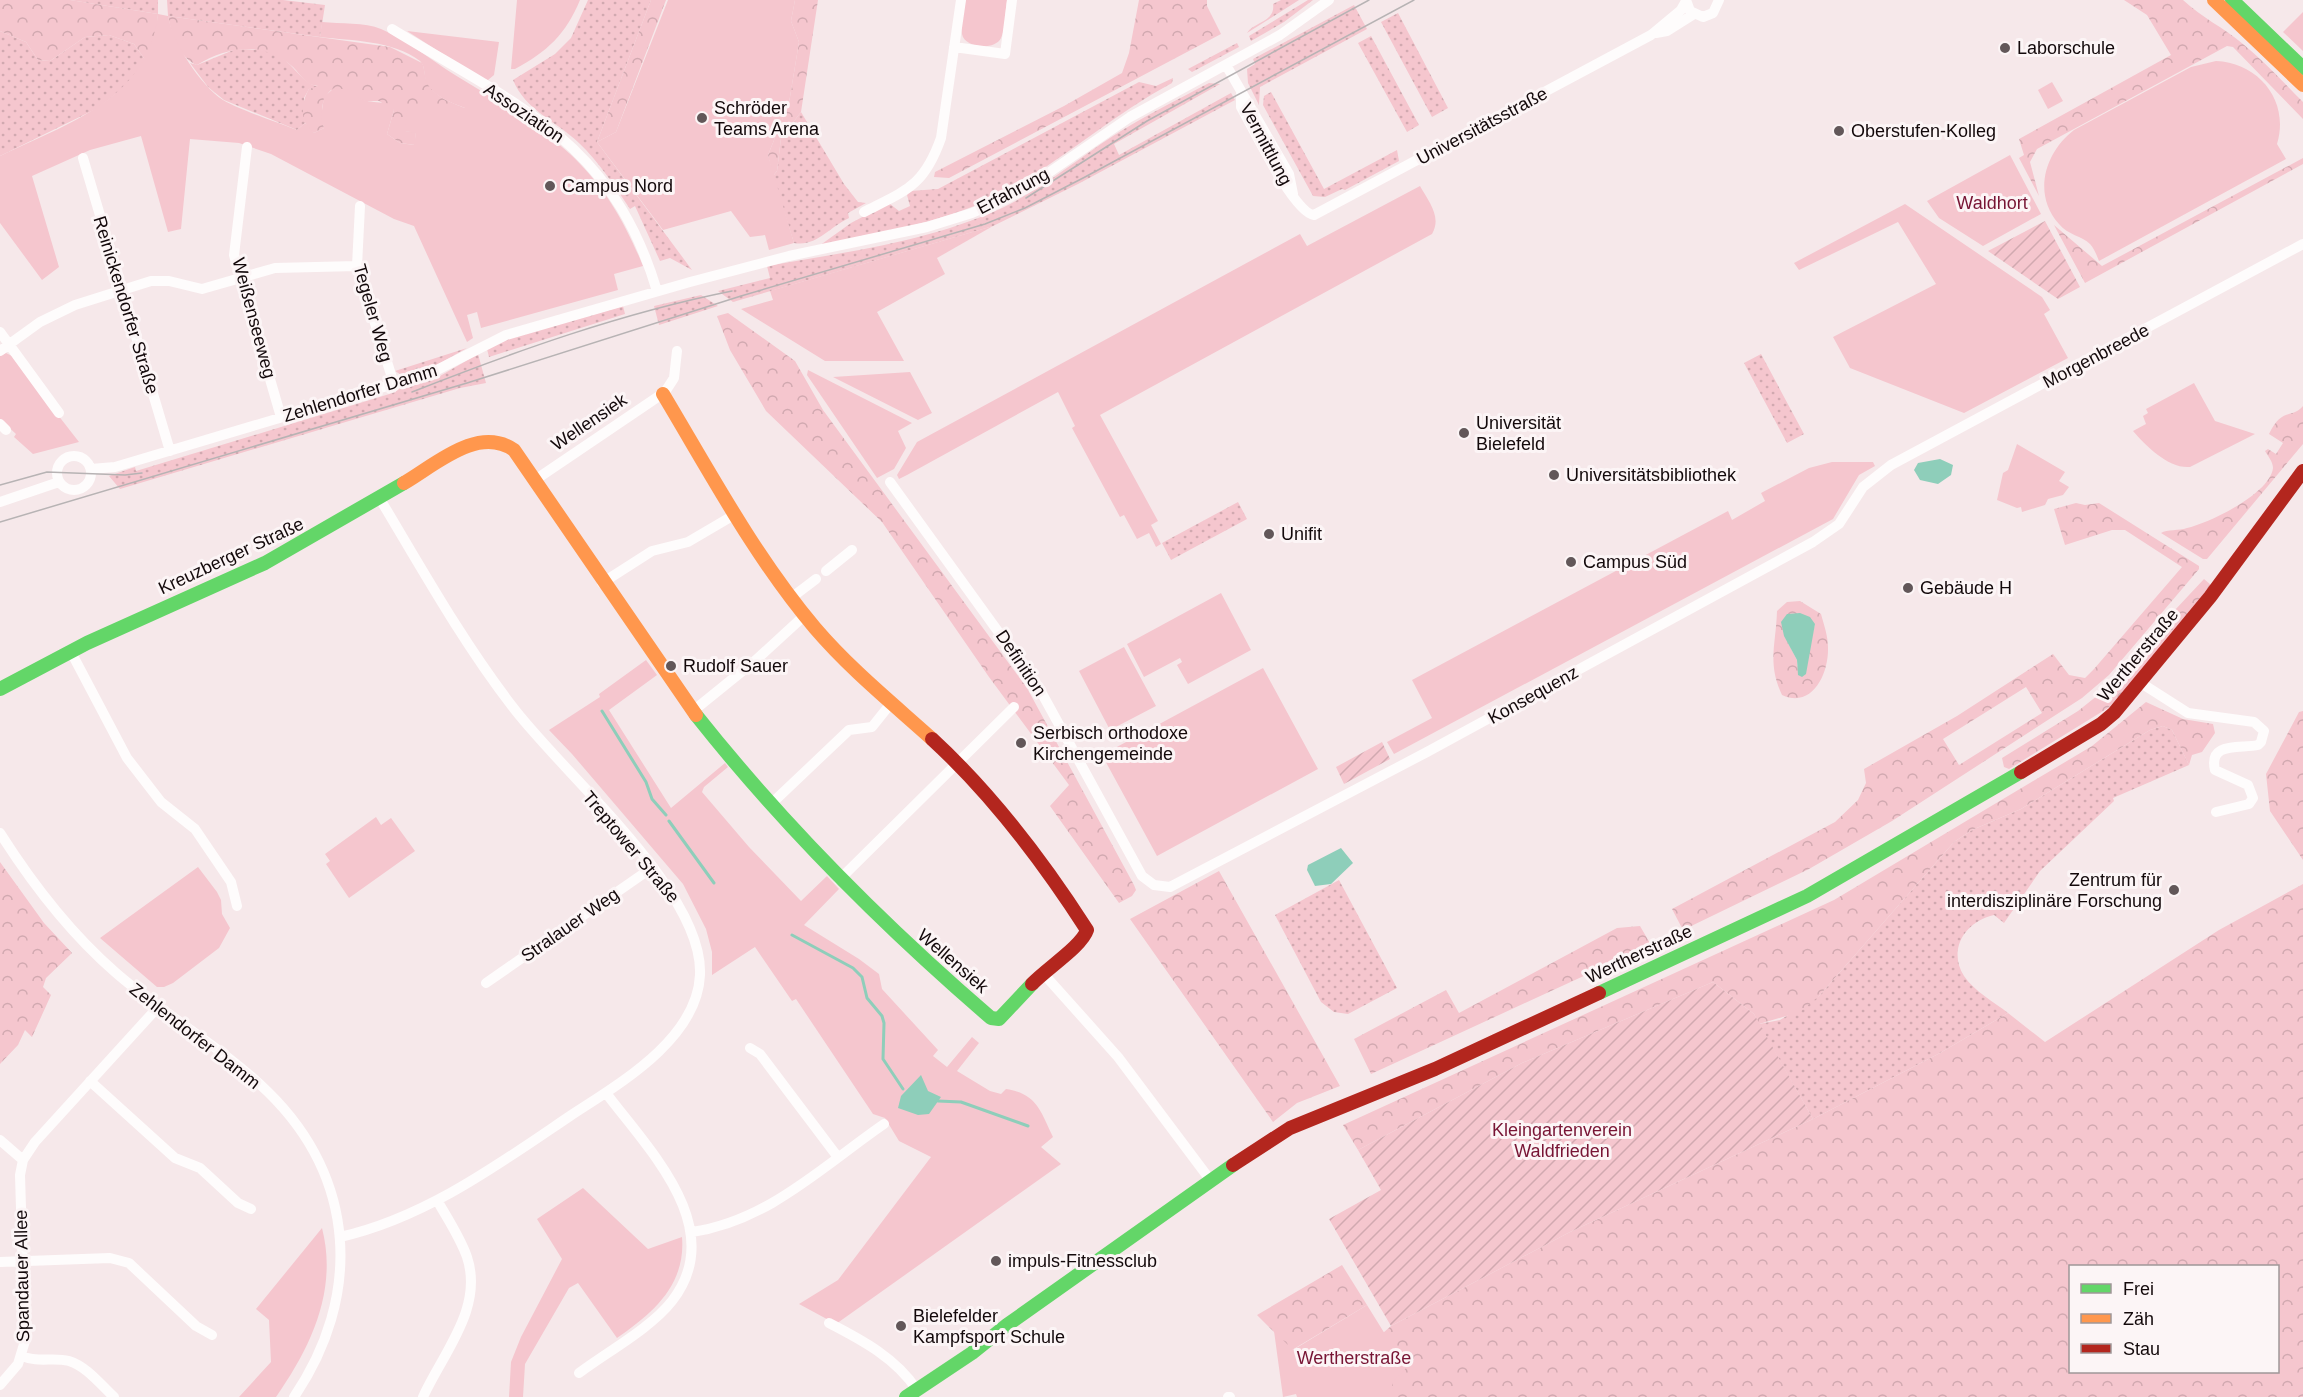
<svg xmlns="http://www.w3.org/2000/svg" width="2303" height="1397" viewBox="0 0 2303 1397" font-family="Helvetica,sans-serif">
<defs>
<pattern id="grass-dots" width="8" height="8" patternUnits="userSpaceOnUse" patternTransform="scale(1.5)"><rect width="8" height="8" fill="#f5c6ce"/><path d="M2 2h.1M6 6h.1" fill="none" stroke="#d1a9b0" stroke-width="1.8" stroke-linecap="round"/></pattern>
<pattern id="forest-crowns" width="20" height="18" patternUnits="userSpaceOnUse" patternTransform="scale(1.5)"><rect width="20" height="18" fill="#f5c6ce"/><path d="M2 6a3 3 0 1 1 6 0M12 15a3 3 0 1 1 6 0" fill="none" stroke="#d1a9b0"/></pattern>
<pattern id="garden-furrows" width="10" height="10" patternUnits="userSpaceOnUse" patternTransform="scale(1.5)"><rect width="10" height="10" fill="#f5c6ce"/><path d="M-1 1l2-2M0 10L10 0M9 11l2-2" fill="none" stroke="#d1a9b0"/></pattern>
</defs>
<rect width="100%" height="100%" fill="#f6e8ea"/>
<path fill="url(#grass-dots)" d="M70,0H158V14Z
M167,0H283L325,5L320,37L168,16Z
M588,0H651L597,142L692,270L670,258L660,261L635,206L630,209C614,185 599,162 579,143C555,120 526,111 513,80L555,54L571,38Z
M1281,0H1299L1247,33C1253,22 1276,22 1273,4Z
M1308,0H1313L1284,22L1251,41L1249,36Z
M1354,5L1367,29L1260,87L1259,105L1248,83L1247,69L1255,64L1253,59Z
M1398,13L1448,108L1432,117L1381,22Z
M0,31L26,42L38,60L50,61L85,37L109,35L134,44L146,61L124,87L98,108L0,156Z
M1371,36L1419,125L1407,132L1358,43Z
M1237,43L1239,47L1192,72L1188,69Z
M236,49C251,50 266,48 279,56C296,66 302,85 321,87L309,89L304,98L305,123L297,130L224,100L208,87L190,63L197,65Z
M1173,78L1172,83C1110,116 1058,165 995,197C941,223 877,233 819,246L851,223L885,205L890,204L899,211L910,206L907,195L910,191L938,189L1139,82L1156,86Z
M1209,83L1220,84L1114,144L1119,155L1231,93L1235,100L1078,184L993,226L733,302L718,291L770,278L767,266C846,252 928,242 1002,208C1042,189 1076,160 1113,136C1144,116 1177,100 1209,83Z
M1271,92L1324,189L1397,150L1399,161L1345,190L1342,189L1325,197L1313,196L1263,105L1264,96Z
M801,112L844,184L858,202L866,203L848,213L849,218C829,227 817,247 794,243L773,176L777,171L781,138Z
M701,295L718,306L659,325L654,306Z
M623,306L625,314L489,357L487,349L508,339Z
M467,348L435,366L403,376L395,371Z
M478,354L486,383L460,388L120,489L109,476L135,467L136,471L396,392V389L440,376Z
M1761,354L1804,434L1787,443L1744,363Z
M1238,502L1247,519L1171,560L1162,543Z
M2163,726L2172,730L2189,765L2113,798L2114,801L2040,871L2004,923L1994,915C1966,921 1947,949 1964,976C1974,991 1994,1002 2008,1013L1940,1053L1813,1119L1759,1024L1780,1020L1819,996L1954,842L1972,830L2021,809L2150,730Z
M1339,880L1397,988L1348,1014L1334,1012L1321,1002L1275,915Z"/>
<path fill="url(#forest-crowns)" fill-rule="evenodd" d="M0,0H70L158,14L156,36L146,61L134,44L109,35L85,37L50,61L38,60L26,42L0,31Z
M651,0H666L616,132L597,142Z
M795,0H818L801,112L781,138L777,171L773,176L768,155L789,103L799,42L791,21Z
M1139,0H1207V6L1221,34L949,178L934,177L935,172L1064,106L1122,73L1129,53Z
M2124,0H2183C2202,18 2223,27 2243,44C2264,61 2283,82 2303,102V119L2233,47L2227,46L2037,149L2030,162L2039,196L2019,158L2024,155L2019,139L2171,55L2147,15Z
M168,16L390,47L422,63C425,69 424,76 427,81C434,97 450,102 465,108V112L405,131L416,132L415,145L400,143L387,134L394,110L379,101H365L331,90C319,102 322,113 324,128L314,133C299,124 301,102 309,89L318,86C305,85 302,76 293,67C265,41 228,46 197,65C180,59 171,33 168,16Z
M2303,158V164L2085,283L2054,225L2102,266Z
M728,313L795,361L823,410L1027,688L1134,885L1136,890L1132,896L1119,903L1050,806L1069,785L989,677L882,522L766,411L730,350L717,316Z
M2303,406V444L2207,559H2203L2161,533C2167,529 2179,531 2187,528C2209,523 2270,494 2273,468C2273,462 2268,456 2265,451L2268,449L2276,454L2283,443L2269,434C2282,407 2292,419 2303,406Z
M2076,503L2085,505L2099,503L2199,566V569L2109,675L2082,698L1892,821L1809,869L1683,930L1672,909L1835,822L1858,800L1866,783L1864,769L1957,716L2053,654L2069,675L2085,678L2094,669L2182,567L2125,530H2112L2065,545L2054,509ZM2026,687L2042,713L1959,765L1943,739Z
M2204,579L2211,585L2128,689L2108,708L2009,769L2004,767L2002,758L2078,711L2112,684L2145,642Z
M1800,601L1821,614C1824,625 1828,636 1828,647C1829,674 1812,709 1782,695C1767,663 1776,645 1777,611L1787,602ZM1815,624L1810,644L1797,667V660L1787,641Z
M2146,702L2183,719L2213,724L2215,733L2202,752L2192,755L2189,765L2172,730L2163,726L2150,730L2021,809L1972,830L1954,842L1819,996L1800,1012L1759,1024L1754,1014L1713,982L1522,1063L1358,1150L1343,1125L1834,900L2092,746Z
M2303,711V860L2270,811L2266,774L2299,712Z
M0,862L44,923L72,953L46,978L43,987L51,995L32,1037L25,1030L18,1045L0,1064Z
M1219,871L1340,1086L1297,1103L1273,1122L1130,919Z
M2303,884V1397H1392V1383L1383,1333L1391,1326L1570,1232L1813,1119L1940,1053L2008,1013L2045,1042L2219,930ZM2070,1266H2278V1372H2070Z
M1640,926L1651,945L1371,1074L1354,1039L1446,990L1459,1013L1617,928Z
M1342,1265L1367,1305L1292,1350L1257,1315Z"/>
<path fill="#f5c6ce" d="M517,0H580C566,34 547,52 515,69H511Z
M668,0H795L791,21L799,42L789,103L768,155L794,243L769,250L765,235L750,237L731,211L663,230L597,142L616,132Z
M965,0H1007C1005,11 1006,28 1001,38C995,51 964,48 962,34C960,24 964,10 965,0Z
M2303,12V51L2283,32Z
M158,14L168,16C173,43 200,85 223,100C242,111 275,121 297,130L305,123L314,133L324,128L321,117L324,97L334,88L351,90C359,104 376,101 391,104L394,110L387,134L400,143L414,145L416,133L405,131L408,104L464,112L465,108C452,103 434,97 427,83C423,76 426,67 420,61C392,40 353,41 320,37L322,22C340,24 365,22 381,29C407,40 431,60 455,75C548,132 600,159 643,266L614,274L618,290L481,328L477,312L467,315L473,338L467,342L414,226L394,219L271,154L239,143L190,139L181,229L168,232L141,136L90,150L32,176L59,267L42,280L0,223V156C68,123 148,100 158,14Z
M407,31L499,42L494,75L488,80L482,79Z
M2216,61C2259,63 2290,101 2277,144L2286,159L2099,261C2097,256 2094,248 2090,244C2082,236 2068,235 2059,224C2032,194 2045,152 2074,130L2191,67Z
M2052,82L2063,101L2048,109L2038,90Z
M2010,155L2041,214L1983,246L1939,218L1927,201Z
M1420,186C1429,202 1442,217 1432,234L1100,415L1158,521L1151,525L1161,544L1156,547L1149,533L1137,539L1124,515L1120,517L1072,428L1075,426L1058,392L907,475L899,479L897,475L917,442L1300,234L1307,246Z
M1905,204L2042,297L2050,310L2044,314L2068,358L1964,413L1850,368L1833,337L1936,284L1898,222L1799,270L1794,263Z
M993,226L937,258L945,274L877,312L904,361H825L741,309L773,300L770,291Z
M6,353L12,356L79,442L33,454L14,437L16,434L0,419V356Z
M808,370L912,423L898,431L906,448L894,469L877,478L807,375Z
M910,372L932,413L918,420L833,377Z
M2194,383L2215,421L2255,434L2190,467C2169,469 2146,446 2133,431L2146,424L2143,416L2148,413L2146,409Z
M2017,444L2065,472L2059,481L2069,487L2063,495L2048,499L2045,505L2022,512L2021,507L2017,508L1997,500L2003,473L2008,470Z
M1832,462H1873L1875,466L1859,475L1833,519L1394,754L1387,742L1432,718L1412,680L1728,511L1732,520L1765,501L1761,493L1809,468Z
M1221,593L1251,650L1188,684L1177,665L1182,662L1180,658L1144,677L1127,644Z
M1124,647L1156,706L1110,730L1079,671Z
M646,660L657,675L609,710L671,808L725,763L728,767L704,787L702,792L749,847L801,901L827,876L839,889L804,925L859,959L879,974L882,989L938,1050L933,1056L947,1067L972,1037L979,1043L957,1071L990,1091L1001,1094L1006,1089C1037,1094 1040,1110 1053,1137L1041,1147L1061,1164L836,1324L799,1304L838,1280L931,1157L899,1141L885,1118L873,1114L796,999L792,1001L755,947L712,975V952L706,929L683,884L572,754L549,730L600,697L599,694Z
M1263,668L1318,769L1157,856L1102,755Z
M376,817L381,825L391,818L415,851L349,898L326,864L330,861L325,854Z
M198,867L217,892L221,900L222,914L230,928L219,948L173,983L164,987H157L100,938Z
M583,1188L648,1249L682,1237C686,1285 653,1313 617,1338L578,1283L569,1288L525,1364L523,1397H509L511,1362L521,1337L562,1259L537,1219Z
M322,1228C338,1290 311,1347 276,1397H239L271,1362L269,1320L256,1309Z
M1367,1305L1406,1368L1392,1383V1397H1297L1296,1394L1283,1397L1274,1331L1293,1350Z"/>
<path fill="url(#garden-furrows)" d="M2045,221L2080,287L2058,299L1988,251Z
M1382,742L1390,759L1344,784L1336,767Z
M1713,982L1754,1014L1813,1119L1570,1232L1391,1326L1329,1219L1381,1190L1358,1150L1522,1063Z"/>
<path fill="#8eceba" d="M1940,459L1953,465L1951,475L1938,484L1920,480L1914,470L1918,463Z
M1800,613L1810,617L1815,624L1806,674L1802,677L1798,675L1797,660L1784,636L1781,622L1787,614Z
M1341,848L1353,863L1331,884L1315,886L1307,870L1308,865Z
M921,1075L928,1091L941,1097L929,1114L918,1115L898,1108L901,1096Z"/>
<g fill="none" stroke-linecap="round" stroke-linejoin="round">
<path stroke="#8eceba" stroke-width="3" d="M602,711L646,782L652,799L666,815
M669,821L714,883
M792,935L853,968L862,977L867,998L882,1016L884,1023L883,1059L903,1089
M938,1101L961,1102L1028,1126"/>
<path stroke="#fefcfc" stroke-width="10" d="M1686,0L1690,11L1703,17L1713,13L1719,0
M392,29C516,105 612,140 657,291
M1656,33L1667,31L1694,14
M954,47L1005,54L1012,0
M1226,65L1289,174L1293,194
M1241,94V107C1253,128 1294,213 1314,215L1651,35L1681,10L1686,1
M247,147L234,255L281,417
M83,158L170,451
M360,206L357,266L394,384
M864,212C907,190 924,186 941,138L961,0
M0,332L59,413
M0,351L40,322L75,305L151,281H169L202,289L275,268L357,266
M0,424L6,430
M57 473a17 17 0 1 1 34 0a17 17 0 1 1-34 0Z
M91,469L115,467L431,373L506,335L690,282L789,256L927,227L972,213L1025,189L1130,117L1280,35L1329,0
M535,480L665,392L674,378L677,351
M890,482L1039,688L1142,876L1154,885L1170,887L1427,752L1813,542L1839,524L1863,487L1891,465L2303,244
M0,502L59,482
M826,571L852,550
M602,583L652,551L688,542L734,515
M791,598L816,579
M70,650L127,758L161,802L195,829L231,882L237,906
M2141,683L2188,713L2254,722L2264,731L2261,742L2258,745C2241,749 2208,741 2215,770L2248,785L2253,798L2249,804L2216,812
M693,711L756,660L805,615
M770,805L849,730L872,727L892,702
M0,833C33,885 69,932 115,972C164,1015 222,1047 268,1092C357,1179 362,1297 294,1397
M839,880L1014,707
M1042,972L1118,1057L1211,1181
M486,983L653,867
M750,1048L760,1054L837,1156
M90,1081L175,1158L200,1168L238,1203L251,1209
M0,1140L23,1160
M692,1232C768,1221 823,1166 884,1124
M340,1237C425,1218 499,1164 570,1116C617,1085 697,1040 700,975C704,891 563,774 512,706C462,641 422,569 380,499
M0,1262L110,1258L129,1263L196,1326L212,1335
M829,1323C862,1340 896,1358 917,1390
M22,1356C38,1363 53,1357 69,1361C86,1366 101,1385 114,1397
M579,1373C607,1352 651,1328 672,1301C729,1228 648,1149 606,1093
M0,1385L18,1364L25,1341L20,1175L23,1160L35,1142L158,1007
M423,1397C443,1353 484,1308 467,1257C460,1237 447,1218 437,1200
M1228,1397H1230"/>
<path stroke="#63d668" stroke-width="14" d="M2232,0L2303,68
M0,689L87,643L265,563L404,483
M696,715C784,826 883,925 991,1018L999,1019L1032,984
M1599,993L1807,896L2021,772
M906,1397L972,1353L1007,1325L1233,1165"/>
<path stroke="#ff974d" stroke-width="14" d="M2214,0L2303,85
M663,394C711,474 755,557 815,628C850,669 892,703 932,739
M404,483C435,465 478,425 514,450L696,715"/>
<path stroke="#b3261e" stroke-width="14" d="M932,739C993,795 1042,860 1087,930C1082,946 1046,969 1032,984
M2021,772L2101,724L2114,713L2210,597L2303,471
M1233,1165L1290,1128L1435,1069L1599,993"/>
<path stroke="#b7b3b4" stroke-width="1.5" d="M1026,198L1147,121L1369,0
M412,392C516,351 622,313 732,291
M0,485L47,472L125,475L142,473
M0,522L467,383L741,296L985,224L1025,208L1085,177L1414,0"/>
</g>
<g fill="#625759" stroke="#fcf5f6" stroke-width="2">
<circle cx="2005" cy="48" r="6"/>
<circle cx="702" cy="118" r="6"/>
<circle cx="1839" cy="131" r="6"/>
<circle cx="550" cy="186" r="6"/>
<circle cx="1464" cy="433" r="6"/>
<circle cx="1554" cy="475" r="6"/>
<circle cx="1269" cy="534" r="6"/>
<circle cx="1571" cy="562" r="6"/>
<circle cx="1908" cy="588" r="6"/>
<circle cx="671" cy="666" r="6"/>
<circle cx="1021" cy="743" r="6"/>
<circle cx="2174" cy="890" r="6"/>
<circle cx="996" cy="1261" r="6"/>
<circle cx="901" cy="1326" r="6"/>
</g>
<g text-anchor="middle" stroke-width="6" stroke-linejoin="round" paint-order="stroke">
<g font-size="18" fill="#13090b" stroke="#fcf5f6" text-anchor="start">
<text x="2017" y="54">Laborschule</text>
<text x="714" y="114">Schröder<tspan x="714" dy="21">Teams Arena</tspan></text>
<text x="1851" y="137">Oberstufen-Kolleg</text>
<text x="562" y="192">Campus Nord</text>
<text x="1476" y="429">Universität<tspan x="1476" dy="21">Bielefeld</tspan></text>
<text x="1566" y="481">Universitätsbibliothek</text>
<text x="1281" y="540">Unifit</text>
<text x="1583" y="568">Campus Süd</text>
<text x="1920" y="594">Gebäude H</text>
<text x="683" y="672">Rudolf Sauer</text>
<text x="1033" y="739">Serbisch orthodoxe<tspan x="1033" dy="21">Kirchengemeinde</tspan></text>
<text x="2162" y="886" text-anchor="end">Zentrum für<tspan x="2162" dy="21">interdisziplinäre Forschung</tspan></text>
<text x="1008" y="1267">impuls-Fitnessclub</text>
<text x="913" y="1322">Bielefelder<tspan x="913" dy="21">Kampfsport Schule</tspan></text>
</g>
<g font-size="18" fill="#13090b" stroke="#fcf5f6">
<text transform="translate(524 113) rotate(34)" y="6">Assoziation</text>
<text transform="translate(1482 126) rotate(-28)" y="6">Universitätsstraße</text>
<text transform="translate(1266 144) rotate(62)" y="6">Vermittlung</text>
<text transform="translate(1013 191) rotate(-28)" y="6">Erfahrung</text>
<text transform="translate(126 305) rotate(73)" y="6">Reinickendorfer Straße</text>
<text transform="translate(373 313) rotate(74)" y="6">Tegeler Weg</text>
<text transform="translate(254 318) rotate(75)" y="6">Weißenseeweg</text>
<text transform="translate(2096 356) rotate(-28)" y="6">Morgenbreede</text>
<text transform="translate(360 393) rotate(-17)" y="6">Zehlendorfer Damm</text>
<text transform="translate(589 422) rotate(-34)" y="6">Wellensiek</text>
<text transform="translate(231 556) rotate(-25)" y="6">Kreuzberger Straße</text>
<text transform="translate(2138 655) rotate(-50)" y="6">Wertherstraße</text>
<text transform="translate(1021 663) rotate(56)" y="6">Definition</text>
<text transform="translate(1533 695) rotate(-29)" y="6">Konsequenz</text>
<text transform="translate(631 847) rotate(50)" y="6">Treptower Straße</text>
<text transform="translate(570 925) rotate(-35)" y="6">Stralauer Weg</text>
<text transform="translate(1639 954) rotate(-25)" y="6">Wertherstraße</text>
<text transform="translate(953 961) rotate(41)" y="6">Wellensiek</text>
<text transform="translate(195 1036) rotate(38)" y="6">Zehlendorfer Damm</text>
<text transform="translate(22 1276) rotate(-91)" y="6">Spandauer Allee</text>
</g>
<g font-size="18" fill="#771434" stroke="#fcf5f6">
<text x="1992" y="209">Waldhort</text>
<text x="1562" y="1136">Kleingartenverein<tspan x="1562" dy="21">Waldfrieden</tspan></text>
<text x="1354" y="1364">Wertherstraße</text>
</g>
</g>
<rect x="2069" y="1265" width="210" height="108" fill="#fcf5f6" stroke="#9f9798" stroke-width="1.5"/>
<rect x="2081" y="1284" width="30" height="9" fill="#63d668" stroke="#9f9798" stroke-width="1.5"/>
<text x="2123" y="1295" font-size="18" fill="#13090b">Frei</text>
<rect x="2081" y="1314" width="30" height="9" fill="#ff974d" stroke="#9f9798" stroke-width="1.5"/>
<text x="2123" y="1325" font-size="18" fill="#13090b">Zäh</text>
<rect x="2081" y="1344" width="30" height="9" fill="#b3261e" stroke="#9f9798" stroke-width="1.5"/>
<text x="2123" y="1355" font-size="18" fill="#13090b">Stau</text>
</svg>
